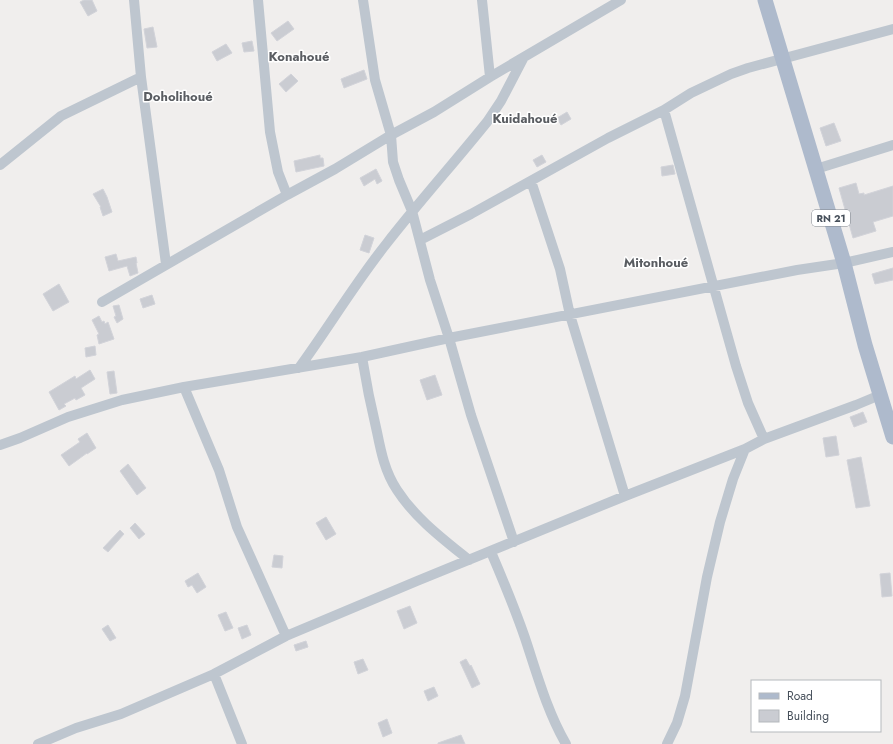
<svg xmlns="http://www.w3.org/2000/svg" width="893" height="744" viewBox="0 0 893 744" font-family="Jost,sans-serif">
<rect width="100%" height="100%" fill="#f0eeed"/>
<path fill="#caccd2" stroke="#d2d3d9" d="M84,0H92L97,11L88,16L80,2Z
M288,21L294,29L277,41L271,33Z
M153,27L157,47L147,48L144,29Z
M252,41L254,51L244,52L242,43Z
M226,44L232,53L217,61L212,52Z
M364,70L367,79L344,88L341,79Z
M291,74L298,81L286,92L279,84Z
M567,112L571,119L561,125L557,118Z
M834,123L841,141L826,146L820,128Z
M320,155V158H323L324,166L296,172L294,161Z
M542,155L546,162L537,167L533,160Z
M673,165L675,174L662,176L661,167Z
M376,169L382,181L377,184L375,179L364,186L360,178Z
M856,183L859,194L864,193V195L893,186V216L873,222L876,231L853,238L839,188Z
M103,189L107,197L112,212L103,216L100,207H101L93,194Z
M365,235L374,238L369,253L360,250Z
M116,254L118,261L136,257L137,263H136L138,273L130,276L127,266L109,271L105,257Z
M893,268V280L875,284L872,274Z
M59,284L69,302L53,311L43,294Z
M152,295L155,304L143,308L140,299Z
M119,305L123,319L117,323L114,317L116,316L113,306Z
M99,316L102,322L104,321L105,324L108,322L114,339L99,344L97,335L99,334L92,320Z
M95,346L96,355L86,357L85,348Z
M90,370L95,379L81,388L85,395L76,400L75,398L64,404L66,406L59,410L49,392L75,376L76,379Z
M114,371L117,393L110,394L107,372Z
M435,375L442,395L427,400L420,380Z
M863,412L867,422L854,427L850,417Z
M87,433L96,448L87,454V453L69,466L61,455L80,442L78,439Z
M836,436L839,455L826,457L823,438Z
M861,457L870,506L856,508L847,460Z
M128,464L146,488L137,495L120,471Z
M326,517L336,534L326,540L316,523Z
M135,523L145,534L139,539L130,528Z
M120,530L124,534L108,552L103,548Z
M274,555L283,556L282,568L272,567Z
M198,573L206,587L197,593L192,585L188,587L185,581Z
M890,573L892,596L882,597L880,574Z
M410,606L417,623L404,629L397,611Z
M226,612L233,628L225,631L218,615Z
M108,625L116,638L110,641L102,629Z
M247,625L251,635L242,639L238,628Z
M306,641L308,647L296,651L294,645Z
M363,659L368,670L358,674L354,662Z
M466,659L470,666L471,665L480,684L472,688L460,662Z
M434,687L438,696L428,701L424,691Z
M387,719L392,733L383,737L378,723Z
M461,735L465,744H438V743Z"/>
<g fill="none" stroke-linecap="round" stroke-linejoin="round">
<path stroke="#bec6cf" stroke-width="10" d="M134,0L141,77L166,264
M258,0L270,132L278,172L287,195
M363,0L375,80L391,135L393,162L399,180L412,211L430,280L449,338L471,415L514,542
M482,0L490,77
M664,110L736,366L748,403L764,439
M0,165L61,116L141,77
M816,169L893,145
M531,181L560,269L570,315L625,496
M420,240L471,214L608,138L664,110L691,93L731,74L748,68L893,29
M102,302L287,195L335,169L391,135L434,112L490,77L621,0
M362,357C366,382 371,407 377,432C381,452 385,472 397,490C415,518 443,539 469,560
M299,368C329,327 355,283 387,243C419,202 454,163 487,122L501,101L524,57
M184,387L219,470L237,527L286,636
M0,445L20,438L68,417L122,400L184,387L362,357L449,338L797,270L844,263L893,252
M491,552C503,580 515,609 525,638C537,674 547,711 566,744
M214,674L242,744
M38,744L76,728L121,714L214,674L286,636L417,581L625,496L745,449
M667,744L677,723L685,696L707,577L720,522L733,479L745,449L764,439L856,405L880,395"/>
<path stroke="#aebacc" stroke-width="15" d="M765,0L844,263L865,345L893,437"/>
</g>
<g text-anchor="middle" stroke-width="3" stroke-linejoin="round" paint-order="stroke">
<rect fill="#fff" stroke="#7e848c" stroke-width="1" x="812" y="210" width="38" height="16" rx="3"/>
<g font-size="10" font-weight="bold" fill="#464f5a">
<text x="831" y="222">RN 21</text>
</g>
<g font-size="13" font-weight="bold" fill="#5a5d62" stroke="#fff">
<text x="299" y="61">Konahoué</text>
<text x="178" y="101">Doholihoué</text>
<text x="525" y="123">Kuidahoué</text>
<text x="656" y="267">Mitonhoué</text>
</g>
</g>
<rect x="751" y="680" width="130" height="52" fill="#ffffff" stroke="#b5b9bd"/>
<rect x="759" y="693" width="20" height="6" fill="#aebacc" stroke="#b5b9bd"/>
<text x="787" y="700" font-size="12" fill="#464f5a">Road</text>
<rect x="759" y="710" width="20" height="12" fill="#caccd2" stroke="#b5b9bd"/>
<text x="787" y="720" font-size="12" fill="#464f5a">Building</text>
</svg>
